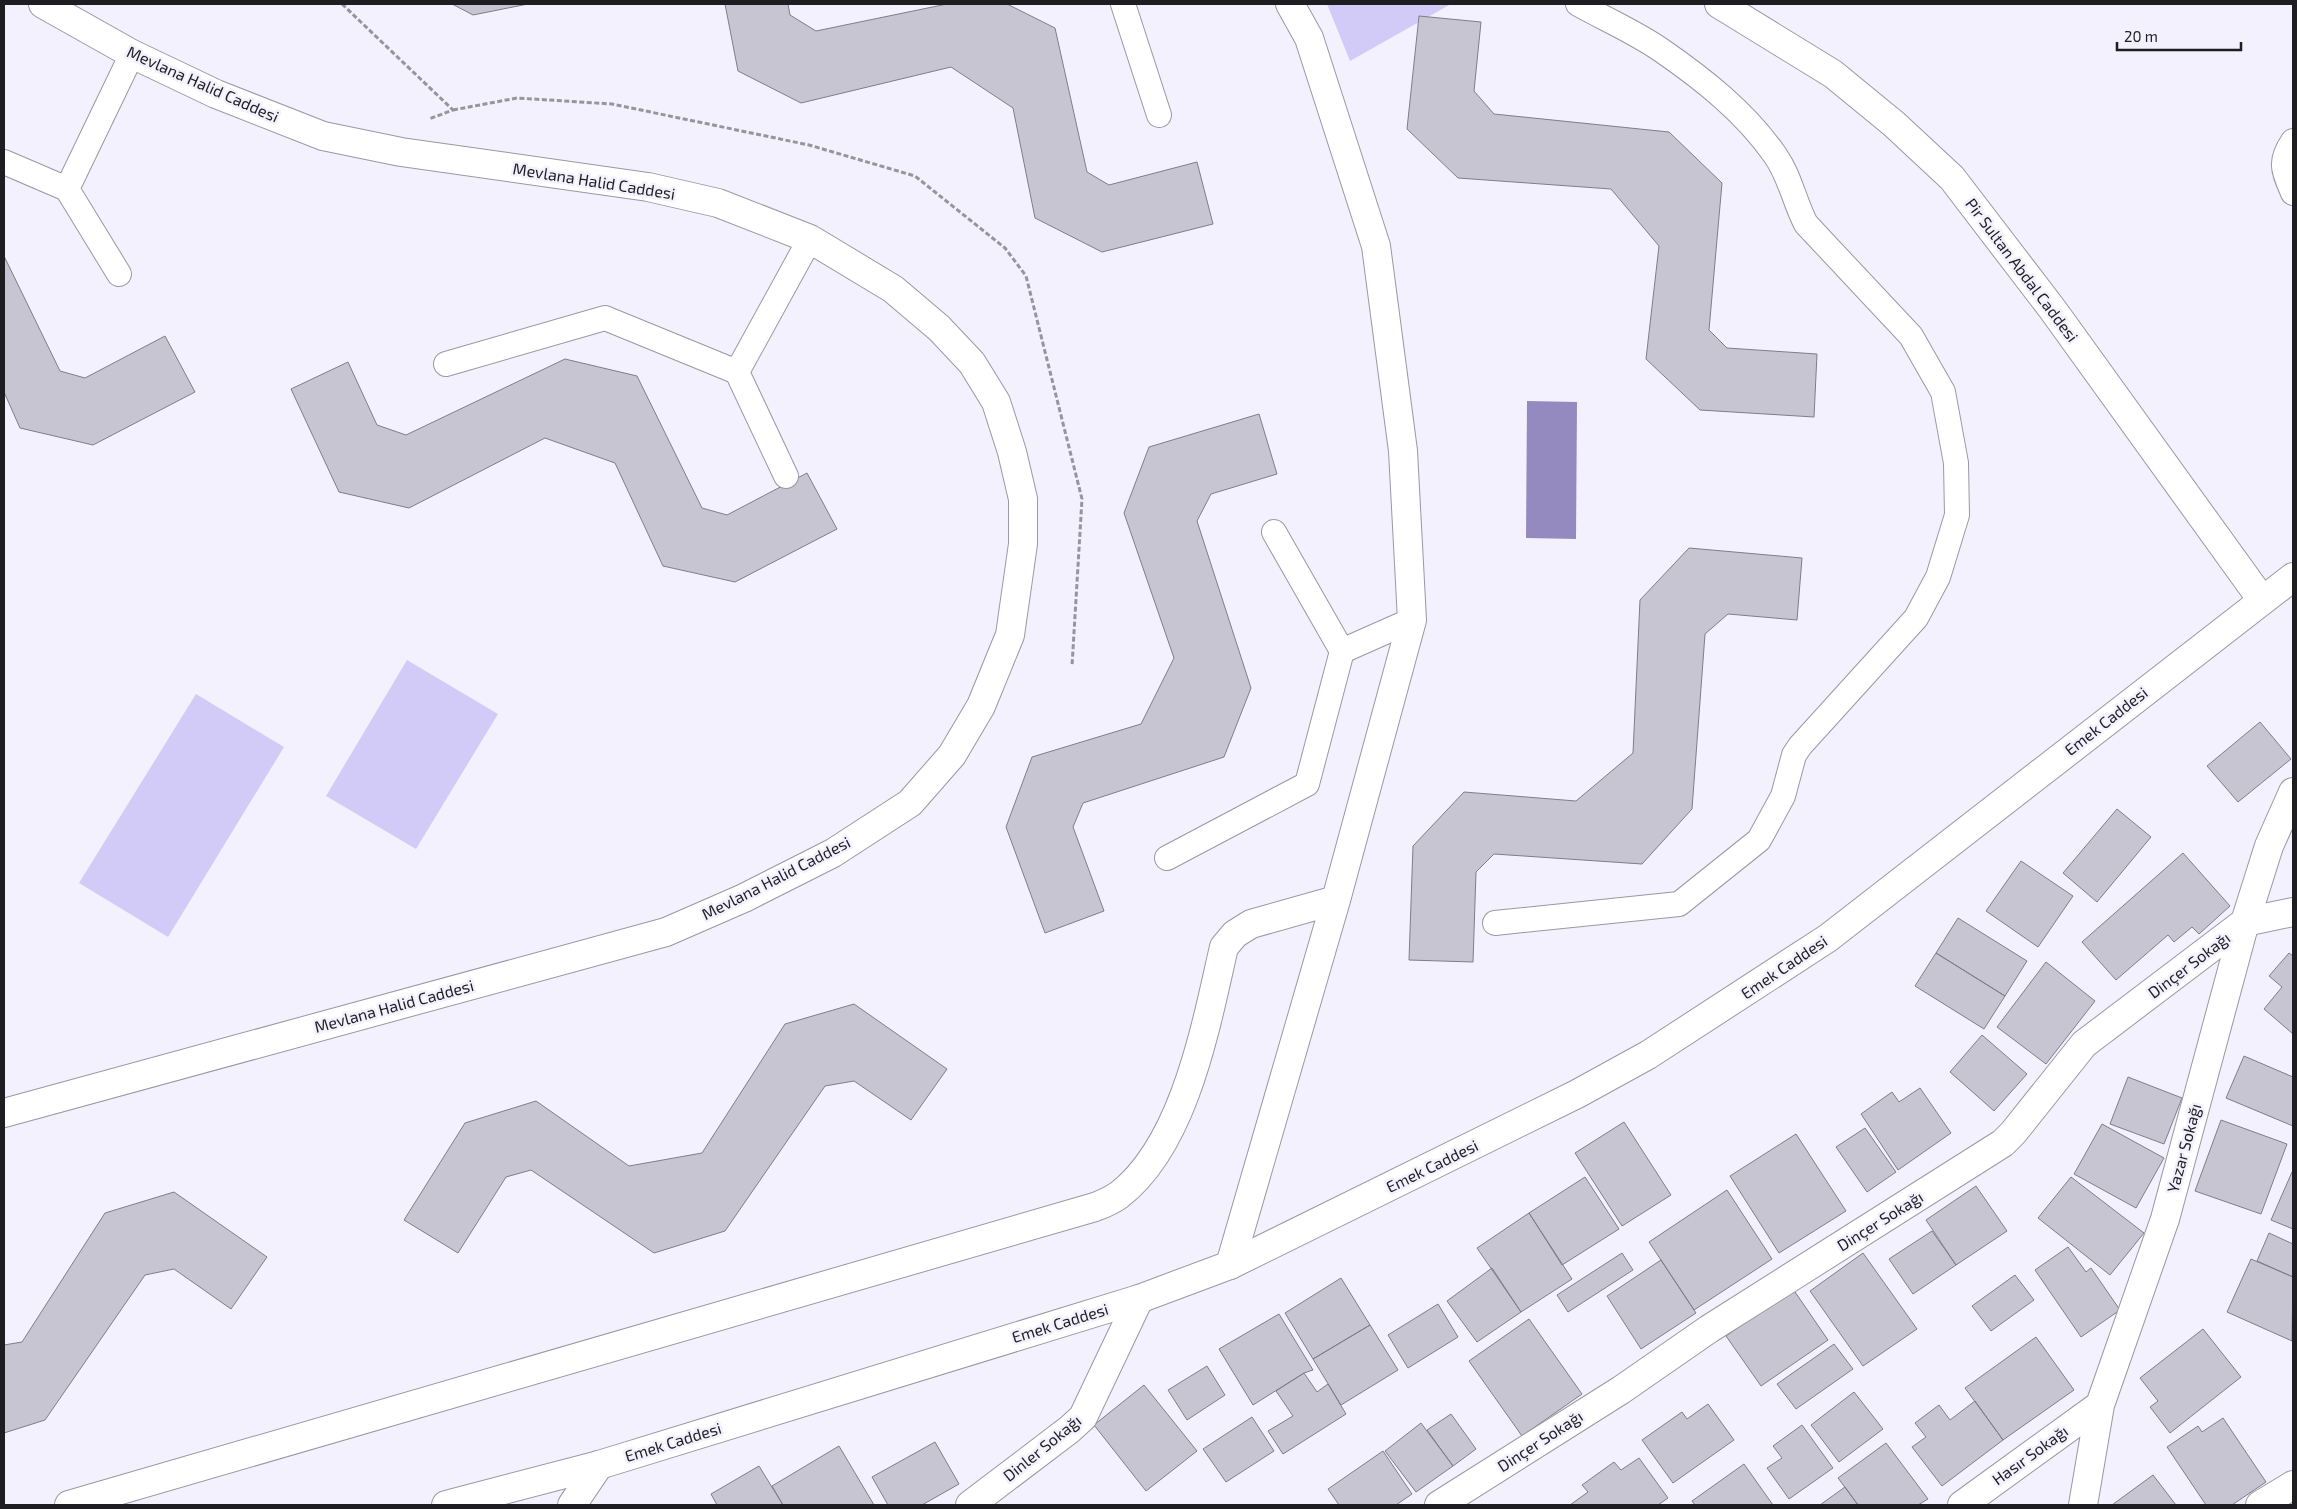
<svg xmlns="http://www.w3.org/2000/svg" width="2297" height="1509" viewBox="0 0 2297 1509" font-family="'Exo 2',sans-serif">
<rect width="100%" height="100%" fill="#f2f1fd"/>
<path fill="#d2cbf8" d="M1327,4H1451L1350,61Z
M407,660L498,714L416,849L326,796Z
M196,694L284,747L168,937L79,883Z"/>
<path fill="#948ac0" d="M1527,401L1577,402L1576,539L1526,538Z"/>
<path fill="#c7c5d1" stroke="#7f7d88" d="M452,4H528L473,15Z
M725,4H788L790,15L816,31L947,4H1007L1055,28L1087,172L1109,185L1197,162L1213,224L1102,252L1035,218L1013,108L951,67L801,103L738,71Z
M1419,16L1481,22L1474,91L1494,114L1669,132L1722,183L1709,330L1727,348L1817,354L1814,417L1700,410L1646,359L1659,246L1611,189L1458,178L1407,129Z
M4,256L60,371L85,378L165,336L195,392L93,445L20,428L4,392Z
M565,359L637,376L702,508L727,515L807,473L837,529L735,582L663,566L615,463L545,438L409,508L339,492L291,389L348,362L377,425L406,435Z
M1259,414L1277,474L1211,494L1197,521L1251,688L1224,757L1083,803L1073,827L1104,911L1045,933L1006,827L1032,757L1141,724L1174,658L1124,513L1149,447Z
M1689,548L1802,558L1797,620L1728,614L1705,634L1692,809L1642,864L1494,854L1476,872L1473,962L1409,960L1413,846L1464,792L1576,801L1633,753L1640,600Z
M2260,722L2291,759L2238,802L2207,766Z
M2117,809L2151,837L2097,902L2063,873Z
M2183,853L2230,906L2199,934L2192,927L2174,942L2168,935L2116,980L2082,942Z
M2021,861L2073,896L2038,947L1986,911Z
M1958,918L2027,961L2005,996L1936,953Z
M1936,953L2005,996L1984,1029L1915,986Z
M2289,953L2293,956V1034L2264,1009L2282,987L2269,976Z
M2046,962L2095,1001L2046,1064L1997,1027Z
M854,1004L947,1069L911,1120L854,1081L825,1086L725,1231L654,1253L531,1170L506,1177L458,1253L404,1220L465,1123L536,1101L629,1166L702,1153L785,1024Z
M1982,1035L2027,1074L1994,1111L1950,1072Z
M2244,1056L2293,1077V1126L2226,1098Z
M2128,1077L2182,1098L2164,1144L2110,1124Z
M1920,1088L1951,1133L1898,1170L1861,1114L1892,1092L1899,1102Z
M2221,1120L2287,1144L2261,1214L2195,1191Z
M1624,1122L1671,1195L1622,1226L1575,1153Z
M2102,1124L2164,1158L2136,1208L2074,1174Z
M1865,1128L1896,1172L1867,1192L1836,1147Z
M1796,1134L1846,1211L1779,1253L1730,1176Z
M2292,1172H2293V1229L2271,1220Z
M1585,1177L1619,1229L1562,1265L1529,1213Z
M2071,1177L2144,1233L2110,1275L2038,1218Z
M1976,1186L2007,1231L1956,1265L1926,1220Z
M1727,1190L1772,1259L1694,1310L1649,1242Z
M174,1192L267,1257L231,1309L174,1269L145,1275L45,1420L4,1433V1345L22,1342L105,1213Z
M1529,1213L1572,1279L1521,1312L1477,1248Z
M1932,1231L1956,1265L1913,1294L1889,1259Z
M2269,1233L2293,1244V1277L2257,1261Z
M2068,1247L2086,1272L2091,1268L2120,1310L2081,1337L2035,1270Z
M1622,1253L1633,1270L1568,1312L1557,1295Z
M1863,1253L1917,1329L1863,1366L1810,1291Z
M2251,1259L2293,1277L2292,1341L2227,1312Z
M1661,1260L1696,1313L1641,1349L1607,1296Z
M1492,1268L1521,1312L1477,1342L1447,1301Z
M2015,1275L2034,1300L1991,1331L1972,1306Z
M1341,1278L1370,1325L1313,1359L1285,1313Z
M1793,1289L1828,1340L1761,1386L1726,1336Z
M1438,1304L1458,1337L1408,1368L1388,1335Z
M1279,1314L1313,1370L1304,1373L1253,1405L1219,1349Z
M1529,1319L1582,1394L1522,1436L1469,1361Z
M1370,1325L1398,1370L1341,1405L1313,1359Z
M2203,1329L2241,1377L2170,1433L2150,1407L2158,1401L2140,1378Z
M2036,1337L2074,1390L2003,1440L1965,1388Z
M1834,1344L1853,1369L1796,1409L1777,1384Z
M1207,1366L1225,1395L1187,1420L1168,1390Z
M1304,1373L1317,1392L1328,1384L1346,1414L1283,1454L1268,1431L1293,1416L1276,1391Z
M1144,1385L1197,1451L1146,1491L1094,1425Z
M1854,1392L1883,1429L1839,1462L1811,1425Z
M1975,1401L2003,1440L1942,1486L1912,1447L1926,1437L1915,1423L1939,1405L1950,1420Z
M1708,1404L1734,1440L1673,1483L1642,1440L1682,1412L1687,1419Z
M1451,1414L1476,1449L1453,1466L1427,1430Z
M1252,1417L1274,1451L1226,1482L1203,1449Z
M2223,1418L2266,1482L2232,1505H2206L2167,1447L2198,1426L2202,1432Z
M1421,1423L1453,1466L1416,1492L1385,1451Z
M1802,1425L1833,1468L1789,1499L1767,1468L1782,1458L1773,1446Z
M935,1442L959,1484L922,1505H888L872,1477Z
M1886,1443L1928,1499L1918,1505H1858L1838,1478Z
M839,1446L874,1505H783L772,1486Z
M1383,1451L1412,1494L1396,1505H1339L1328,1489Z
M1639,1458L1668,1498L1658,1505H1570L1588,1492L1582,1485L1614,1462L1621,1470Z
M1744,1464L1773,1505H1695L1692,1501Z
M759,1466L783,1505H717L711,1494Z
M2153,1475L2176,1505H2112Z
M1845,1487L1858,1505H1820Z"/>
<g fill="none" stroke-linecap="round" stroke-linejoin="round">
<g stroke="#9998a3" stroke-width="26">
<path id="lane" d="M1123,4L1159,115
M2293,141C2278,163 2284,171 2293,193
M4,162L67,189L119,274
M67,189L132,54
M446,364L605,318L737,372L786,476
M737,372L810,239
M1274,532L1342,651
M1167,858L1307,784L1342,651L1412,620
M1495,923L1679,904L1759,840L1783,796L1794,755L1800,746L1916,618L1938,577L1957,515L1956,463L1943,392L1911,336L1806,224C1794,201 1790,176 1775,155C1745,112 1703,79 1661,50C1635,32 1605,19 1578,4"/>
</g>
<g stroke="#9998a3" stroke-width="30">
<path id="street" d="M1719,4L1833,74L1894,124L1952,178L2053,310L2262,600
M1230,1265L1336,900L1412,620L1403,451L1376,246L1309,38L1290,4
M69,1505L1095,1207C1103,1204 1112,1200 1119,1195C1185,1144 1206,1025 1224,947L1235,934L1251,924L1336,900
M572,1505L599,1465
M970,1505L1070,1429L1083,1417L1139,1299
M1439,1505L1621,1390L1709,1329L2003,1143L2013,1133L2084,1044L2245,922L2293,912
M1962,1505L2100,1405
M2083,1505L2100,1405L2165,1219L2245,922L2269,846L2293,792
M2260,1505L2293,1485"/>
</g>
<g stroke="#9998a3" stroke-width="30">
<path id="secondary" d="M4,1113L666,932L744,898L833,853L910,803L952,755L981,706L1010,635L1023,544V499L1012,452L996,402L972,363L939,328L893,289L810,239L718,203L648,187L401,152L323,136L216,94L132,54L43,4
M446,1505L599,1465L1139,1299L1230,1265L1577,1094L1648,1055L1828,938L2293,577"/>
</g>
<path stroke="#96959e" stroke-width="3" stroke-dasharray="5 2.5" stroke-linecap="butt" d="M342,4L453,110L429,119
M453,110L517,98L612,104L809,145L915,176L1005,248L1026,276L1082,499L1072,666"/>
<use href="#lane" stroke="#fff" stroke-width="24"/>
<use href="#street" stroke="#fff" stroke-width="28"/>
<use href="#secondary" stroke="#fff" stroke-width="28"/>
</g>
<g text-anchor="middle" stroke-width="5" stroke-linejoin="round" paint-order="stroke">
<g font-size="16" fill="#1e1e22" stroke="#f2f1fd">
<text transform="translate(203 84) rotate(24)" y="6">Mevlana Halid Caddesi</text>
<text transform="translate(594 181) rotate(9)" y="6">Mevlana Halid Caddesi</text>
<text transform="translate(2022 270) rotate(53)" y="6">Pir Sultan Abdal Caddesi</text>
<text transform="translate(2106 721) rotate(-38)" y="6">Emek Caddesi</text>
<text transform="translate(776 878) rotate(-27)" y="6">Mevlana Halid Caddesi</text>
<text transform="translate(2189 965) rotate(-37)" y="6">Dinçer Sokağı</text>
<text transform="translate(1784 967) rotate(-34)" y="6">Emek Caddesi</text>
<text transform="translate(394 1006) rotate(-15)" y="6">Mevlana Halid Caddesi</text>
<text transform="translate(2184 1148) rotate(-75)" y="6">Yazar Sokağı</text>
<text transform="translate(1432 1166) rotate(-26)" y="6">Emek Caddesi</text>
<text transform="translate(1880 1221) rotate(-32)" y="6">Dinçer Sokağı</text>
<text transform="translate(1060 1323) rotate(-17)" y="6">Emek Caddesi</text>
<text transform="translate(1540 1441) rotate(-33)" y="6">Dinçer Sokağı</text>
<text transform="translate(673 1442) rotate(-17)" y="6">Emek Caddesi</text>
<text transform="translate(1042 1448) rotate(-39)" y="6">Dinler Sokağı</text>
<text transform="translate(2030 1455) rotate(-36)" y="6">Hasır Sokağı</text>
</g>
</g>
<rect width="2297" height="1509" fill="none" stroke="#1e1e22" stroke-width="10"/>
<path d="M2117 42v8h124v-8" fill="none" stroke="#1e1e22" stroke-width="2.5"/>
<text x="2124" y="42" font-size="15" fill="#1e1e22" stroke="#f2f1fd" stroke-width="4" paint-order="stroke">20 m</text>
</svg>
